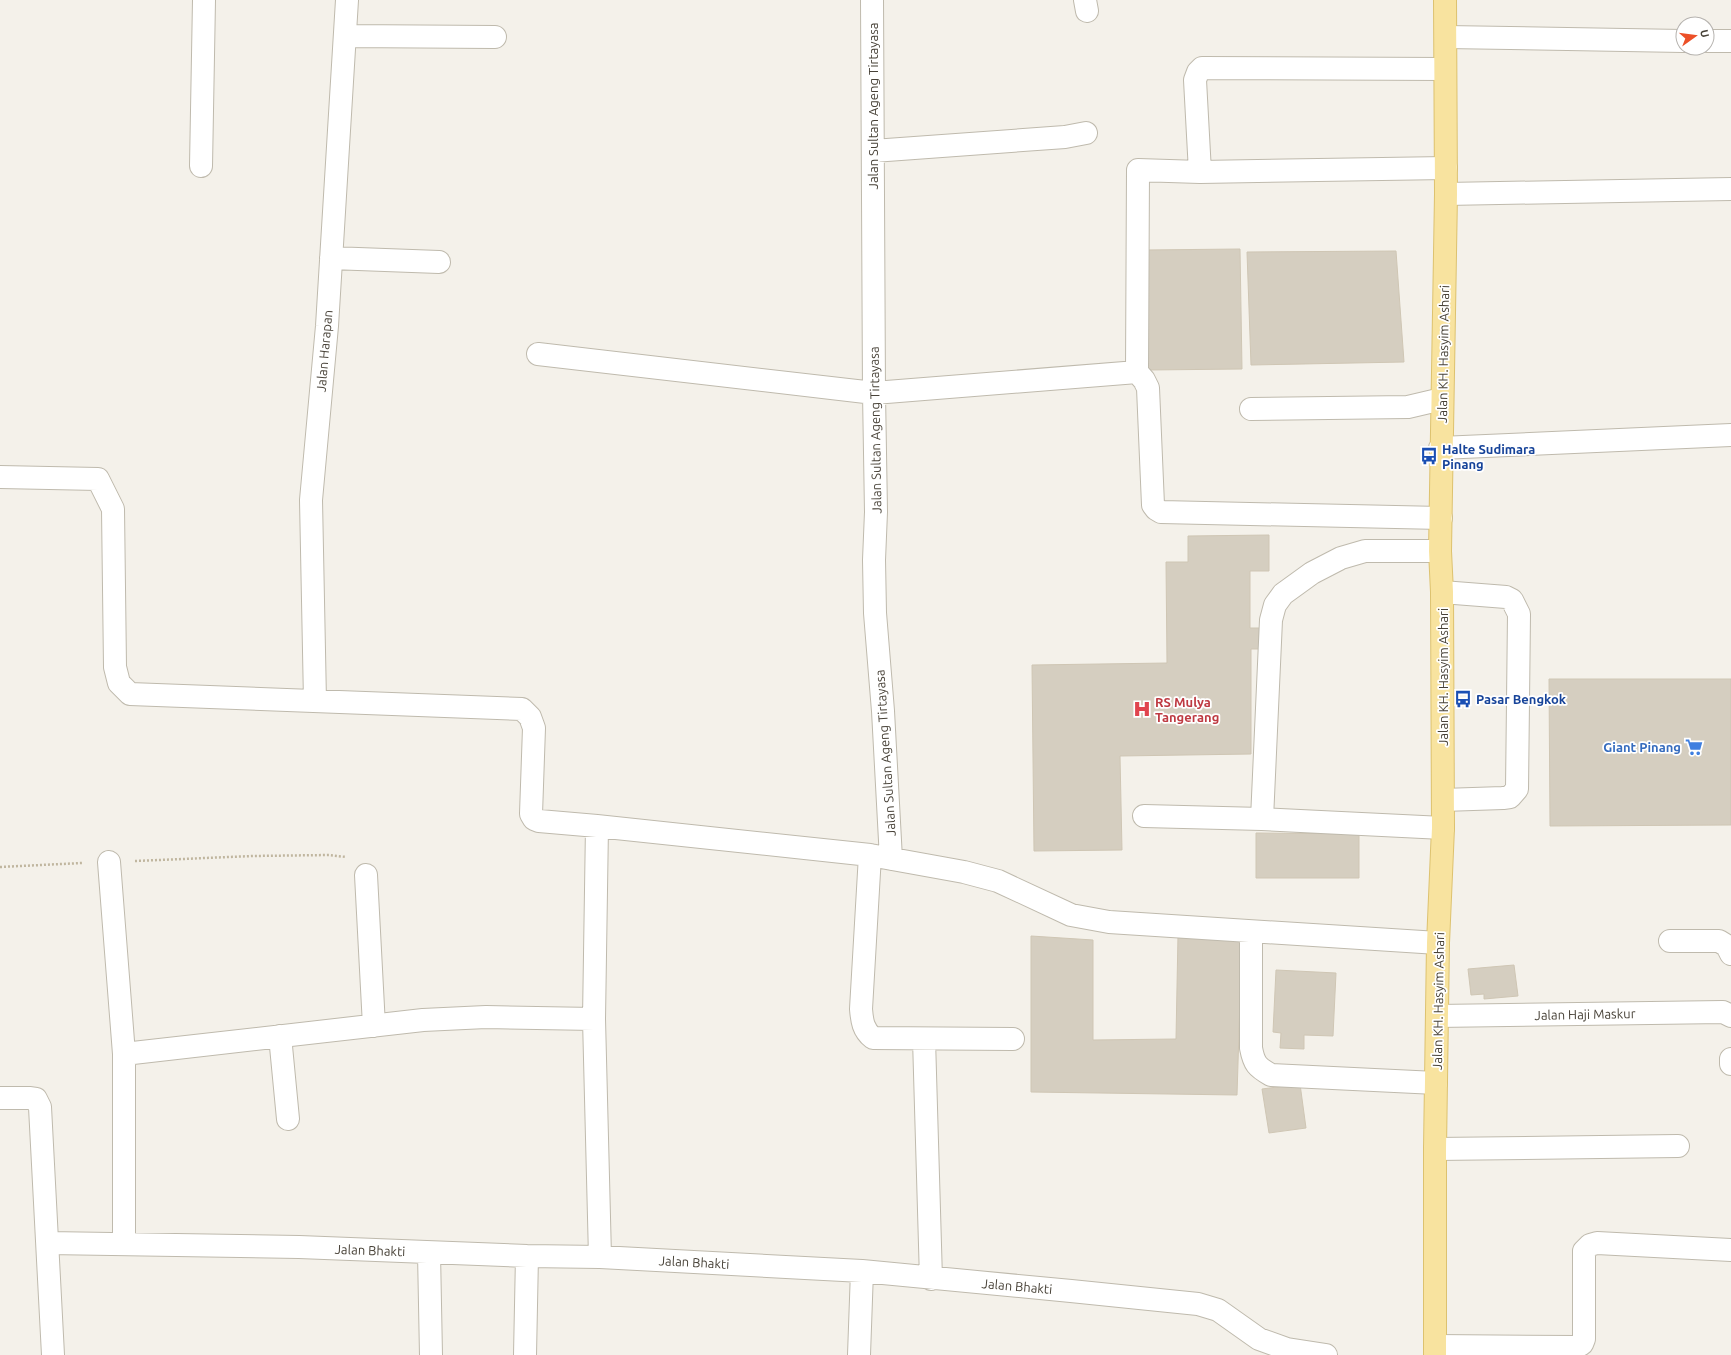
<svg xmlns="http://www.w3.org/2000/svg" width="1731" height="1355" viewBox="0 0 1731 1355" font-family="Ubuntu,sans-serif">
<rect width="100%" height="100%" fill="#f4f1ea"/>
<path fill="#d5cec0" stroke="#cfc6b4" d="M1240,249L1242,369L1148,370L1145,250Z
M1396,251L1404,362L1251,365L1247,252Z
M1269,535V571H1250V628H1264V649H1251V754L1120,756L1122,850L1034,851L1032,665L1167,663L1166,562H1188V536Z
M1549,679H1731V825L1550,826Z
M1256,833L1359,834V878H1256Z
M1178,935H1242L1237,1095L1031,1092V936L1093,940V1040L1176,1039Z
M1514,965L1518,996L1484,999V994L1471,995L1468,969Z
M1276,970L1336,973L1333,1036L1304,1035V1049L1280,1048L1281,1033L1273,1032Z
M1300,1084L1306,1128L1269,1133L1262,1089Z"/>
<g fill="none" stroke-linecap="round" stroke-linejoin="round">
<g stroke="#bfbaad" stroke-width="24">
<path id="minor" d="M872,0L874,393L876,512L874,560L875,613L883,711L891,859
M1085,0L1087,11
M345,36L495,37
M1446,37L1683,41
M1707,41H1731
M873,151L1065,137L1086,133
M201,166L204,0
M1200,172L1195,80L1198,72L1202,68L1444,69
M1446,194L1731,189
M331,258L439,262
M538,354L874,393L1137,372
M1251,409L1408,407L1442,399
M1440,448L1731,435
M0,477L98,479L113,509L115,667L119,683L130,694L522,709L530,717L534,728L531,814L534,819L539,821L597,826L870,855L964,872L998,881L1071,915L1109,922L1438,943
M1441,518L1161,512L1156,509L1153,505L1148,388L1144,380L1137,372L1138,170L1200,172L1446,168
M1442,592L1506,597L1512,600L1519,614L1517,789L1510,797L1503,798L1443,800
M315,701L311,500L327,326L347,0
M1144,816L1262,819L1443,828
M1262,819L1271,620L1275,605L1283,594L1312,573L1341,558L1365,551H1440
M597,826L594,1019L600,1257
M870,855L861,1009C862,1021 863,1030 873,1038L1013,1039
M109,862L124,1054V1244
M366,875L374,1026
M1251,932V1048C1254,1064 1257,1067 1271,1075L1436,1083
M1670,941H1719L1727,946L1731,954
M1437,1016L1723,1012L1731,1016
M280,1036L288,1119
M924,1039L931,1279
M124,1054L423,1020L486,1017L594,1019
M1731,1059V1064
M0,1098H29L36,1099L40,1107L53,1355
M1435,1149L1678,1146
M48,1243L299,1247L527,1256L600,1257L862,1271L1071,1291L1198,1304L1218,1310L1259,1339L1287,1349L1326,1355
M429,1253L431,1355
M1435,1346L1576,1347L1582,1344L1584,1339V1251L1590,1245L1597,1243L1731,1250
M525,1355L527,1256
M859,1355L862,1271"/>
</g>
<g stroke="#ddc26f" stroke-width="24">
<path id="major" d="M1435,1355V1149L1438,943L1443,828L1442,592L1440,551L1446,194L1445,0"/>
</g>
<path stroke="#c0b69f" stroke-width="2.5" stroke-dasharray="2 2" stroke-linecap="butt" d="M135,861L253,856L329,855L346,857
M0,867L82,863"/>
<use href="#minor" stroke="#fff" stroke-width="22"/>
<use href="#major" stroke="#f8e39f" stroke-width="22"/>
</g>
<defs>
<g id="bus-bare" transform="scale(1.38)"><path d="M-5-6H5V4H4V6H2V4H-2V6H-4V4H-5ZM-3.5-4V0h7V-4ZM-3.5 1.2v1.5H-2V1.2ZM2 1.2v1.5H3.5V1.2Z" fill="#1a4fb4" stroke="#fff" stroke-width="2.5" paint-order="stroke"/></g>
<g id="hospital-bare" transform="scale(1.38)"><path d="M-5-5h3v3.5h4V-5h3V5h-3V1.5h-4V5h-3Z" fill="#e0444e" stroke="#fff" stroke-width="2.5" paint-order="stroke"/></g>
<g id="supermarket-bare" transform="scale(1.38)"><path d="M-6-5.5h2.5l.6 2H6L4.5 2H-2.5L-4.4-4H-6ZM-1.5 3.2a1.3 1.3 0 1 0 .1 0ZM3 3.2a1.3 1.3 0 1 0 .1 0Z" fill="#3f7fe0" stroke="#fff" stroke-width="2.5" paint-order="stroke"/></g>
</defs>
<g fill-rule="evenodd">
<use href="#bus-bare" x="1429" y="456"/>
<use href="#bus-bare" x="1463" y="699"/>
<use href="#hospital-bare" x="1142" y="709"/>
<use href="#supermarket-bare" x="1694" y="747"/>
</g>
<g text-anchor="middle" stroke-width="3.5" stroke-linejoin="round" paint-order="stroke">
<g font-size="13" fill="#484238" stroke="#fff">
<text transform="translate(873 106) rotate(-90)" y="5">Jalan Sultan Ageng Tirtayasa</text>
<text transform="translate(324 351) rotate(-85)" y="5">Jalan Harapan</text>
<text transform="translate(1443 354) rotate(-89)" y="5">Jalan KH. Hasyim Ashari</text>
<text transform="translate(875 430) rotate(-91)" y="5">Jalan Sultan Ageng Tirtayasa</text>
<text transform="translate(1443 677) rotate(-90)" y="5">Jalan KH. Hasyim Ashari</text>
<text transform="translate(885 753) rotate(-94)" y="5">Jalan Sultan Ageng Tirtayasa</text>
<text transform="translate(1438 1001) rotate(-89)" y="5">Jalan KH. Hasyim Ashari</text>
<text transform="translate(1585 1014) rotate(-1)" y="5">Jalan Haji Maskur</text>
<text transform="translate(370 1250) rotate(2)" y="5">Jalan Bhakti</text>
<text transform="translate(694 1262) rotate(3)" y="5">Jalan Bhakti</text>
<text transform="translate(1017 1286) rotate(5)" y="5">Jalan Bhakti</text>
</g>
<g font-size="13" font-weight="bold" fill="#164399" stroke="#fff" text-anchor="start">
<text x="1442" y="454">Halte Sudimara<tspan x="1442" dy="15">Pinang</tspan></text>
<text x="1476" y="704">Pasar Bengkok</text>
</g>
<g font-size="13" font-weight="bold" fill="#be3a42" stroke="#fff" text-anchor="start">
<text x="1155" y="707">RS Mulya<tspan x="1155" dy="15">Tangerang</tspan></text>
</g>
<g font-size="13" font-weight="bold" fill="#366cbe" stroke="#fff" text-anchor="end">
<text x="1681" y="752">Giant Pinang</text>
</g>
</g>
<g transform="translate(1695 36) rotate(76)"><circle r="19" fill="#ffffff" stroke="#b6b3af"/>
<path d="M0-3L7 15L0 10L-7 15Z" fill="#ec5028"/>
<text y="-6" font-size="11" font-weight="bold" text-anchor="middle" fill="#484238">U</text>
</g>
</svg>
